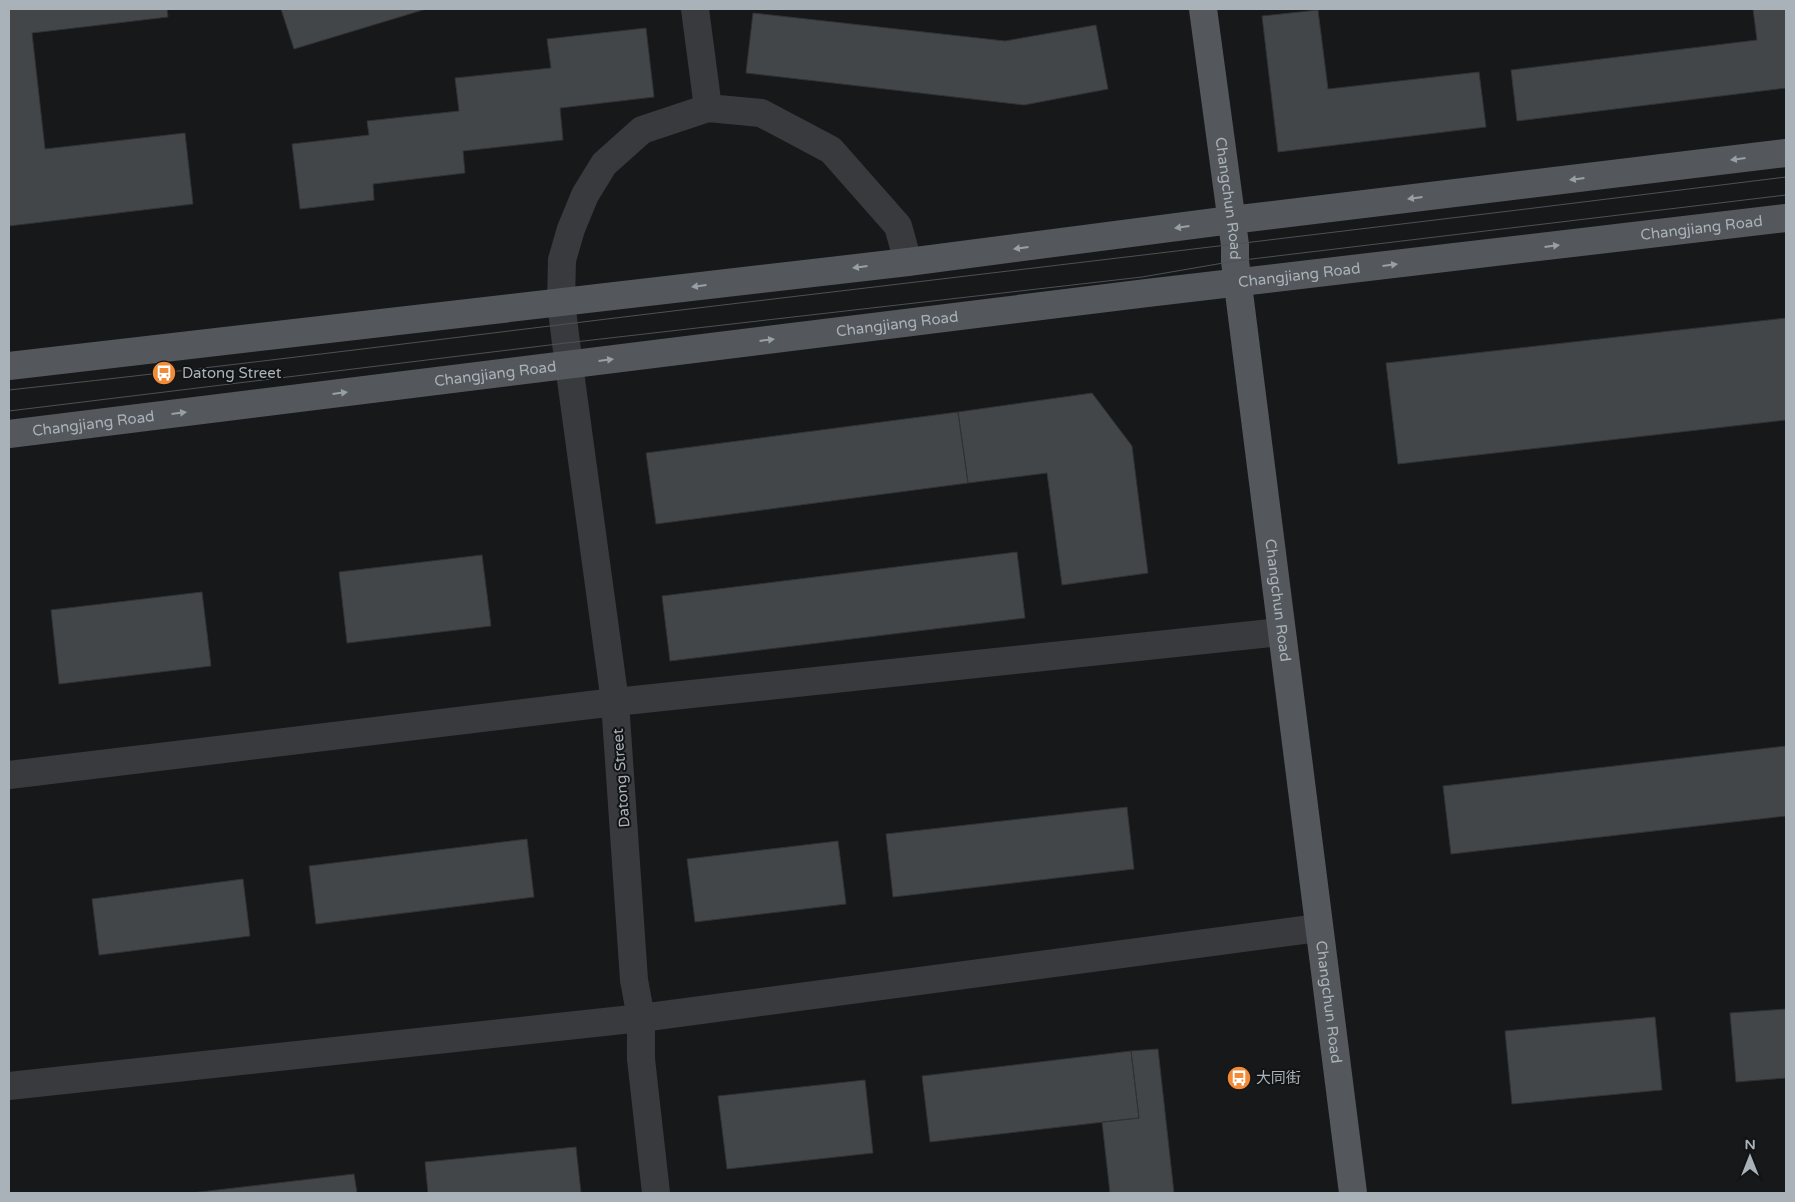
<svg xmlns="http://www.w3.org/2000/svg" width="1795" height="1202" viewBox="0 0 1795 1202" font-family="'Varela Round','Noto Sans SC',sans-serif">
<rect width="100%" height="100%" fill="#171819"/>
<path fill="#434649" stroke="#313235" d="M9,9H167L168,17L32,33L45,149L185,133L193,204L9,226Z
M281,9H426L294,49Z
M1753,9H1786V88L1517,121L1511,70L1757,40Z
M1318,10L1328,89L1479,72L1486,127L1278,152L1262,16Z
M753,13L1005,41L1096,25L1108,89L1024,105L746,73Z
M646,28L654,97L560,108L563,140L463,151L465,173L373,184L374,200L300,209L292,144L369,135L367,121L459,111L455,78L551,68L547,39Z
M1786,318V420L1398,464L1386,363Z
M1092,393L1132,446L1148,573L1062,585L1047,473L968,483L958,412Z
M958,412L968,483L656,524L646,453Z
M1017,552L1025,618L670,661L662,596Z
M482,555L491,626L347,643L339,572Z
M202,592L211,666L59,684L51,610Z
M1786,746V816L1451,854L1443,786Z
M1127,807L1134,869L893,897L886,834Z
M527,839L534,897L316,924L309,866Z
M838,841L846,904L695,922L687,859Z
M243,879L250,936L99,955L92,899Z
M1786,1009V1078L1736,1082L1730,1013Z
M1655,1017L1662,1090L1512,1104L1505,1031Z
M1158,1049L1174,1193H1110L1102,1122L1139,1118L1131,1051Z
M1131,1051L1139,1118L930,1142L922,1076Z
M865,1080L873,1153L727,1169L718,1096Z
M576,1147L581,1193H428L425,1162Z
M354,1174L357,1193H191Z"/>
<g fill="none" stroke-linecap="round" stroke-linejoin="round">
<path stroke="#383a3e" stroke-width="28" d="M695,9L708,108
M9,775L615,702L1281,632
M9,1086L641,1018L1318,928
M656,1193L641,1059V1018L634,980L615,702L566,343L561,302L562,260L571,229L585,195L604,164L642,130L708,108L761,113L831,150L898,226L908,262"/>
<g stroke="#54585d" stroke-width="28">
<path id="s1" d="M1203,9L1235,245V261L1353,1193"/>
<path d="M9,366L908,262L1231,220L1786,153"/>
<path id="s2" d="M9,434L1147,293L1786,218"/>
</g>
<path stroke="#4d5155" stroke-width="1" d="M9,390C241,365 473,335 706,307C1066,264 1426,222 1786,177
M9,411L566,343L1142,277L1235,261L1786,195"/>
</g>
<defs><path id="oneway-solid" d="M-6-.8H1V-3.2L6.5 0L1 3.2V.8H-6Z" transform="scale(1.25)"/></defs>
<g fill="#98a0a7">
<use href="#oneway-solid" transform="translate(1738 159) rotate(173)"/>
<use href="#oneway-solid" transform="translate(1577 179) rotate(173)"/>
<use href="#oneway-solid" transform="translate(1415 198) rotate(173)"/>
<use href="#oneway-solid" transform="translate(1182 227) rotate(172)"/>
<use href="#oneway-solid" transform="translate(1552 246) rotate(-7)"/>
<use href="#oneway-solid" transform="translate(1021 248) rotate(173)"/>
<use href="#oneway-solid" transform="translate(1390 265) rotate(-7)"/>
<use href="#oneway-solid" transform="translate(860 267) rotate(173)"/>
<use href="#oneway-solid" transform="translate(699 286) rotate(173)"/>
<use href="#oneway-solid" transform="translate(767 340) rotate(-7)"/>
<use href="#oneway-solid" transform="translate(606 360) rotate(-7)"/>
<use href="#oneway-solid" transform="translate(340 393) rotate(-7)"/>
<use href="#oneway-solid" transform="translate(179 413) rotate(-7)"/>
</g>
<defs>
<g id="bus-disc" transform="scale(1.25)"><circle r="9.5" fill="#f18b37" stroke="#121314"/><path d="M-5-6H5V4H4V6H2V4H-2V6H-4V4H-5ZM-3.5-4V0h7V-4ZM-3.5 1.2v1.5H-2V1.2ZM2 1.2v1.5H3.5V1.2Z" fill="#fff"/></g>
</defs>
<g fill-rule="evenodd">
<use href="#bus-disc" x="164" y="373"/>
<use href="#bus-disc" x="1239" y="1078"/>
</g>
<g text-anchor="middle" stroke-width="4" stroke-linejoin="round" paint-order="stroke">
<g font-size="15" fill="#a9b2b9" stroke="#121314">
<text dy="5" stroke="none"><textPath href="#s1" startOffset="191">Changchun Road</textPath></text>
<text dy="5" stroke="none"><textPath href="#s2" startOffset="1705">Changjiang Road</textPath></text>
<text dy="5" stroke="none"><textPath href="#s2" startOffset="1300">Changjiang Road</textPath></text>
<text dy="5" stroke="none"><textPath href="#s2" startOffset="895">Changjiang Road</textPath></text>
<text dy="5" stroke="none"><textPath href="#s2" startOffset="490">Changjiang Road</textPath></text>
<text dy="5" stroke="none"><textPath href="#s2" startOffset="85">Changjiang Road</textPath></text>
<text dy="5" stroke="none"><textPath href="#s1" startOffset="596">Changchun Road</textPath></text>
<text transform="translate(621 778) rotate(-94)" y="5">Datong Street</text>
<text dy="5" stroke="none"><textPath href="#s1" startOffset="1001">Changchun Road</textPath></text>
</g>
<g font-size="15" fill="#a9b2b9" stroke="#121314" text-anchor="start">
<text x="182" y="378">Datong Street</text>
<text x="1256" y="1083">大同街</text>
</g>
</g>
<rect width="1795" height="1202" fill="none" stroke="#a9b2b9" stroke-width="20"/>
<g transform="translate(1750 1157)" stroke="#121314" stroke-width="4" paint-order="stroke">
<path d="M0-4L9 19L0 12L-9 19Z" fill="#a9b2b9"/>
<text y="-8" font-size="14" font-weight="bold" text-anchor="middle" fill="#a9b2b9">N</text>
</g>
</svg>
